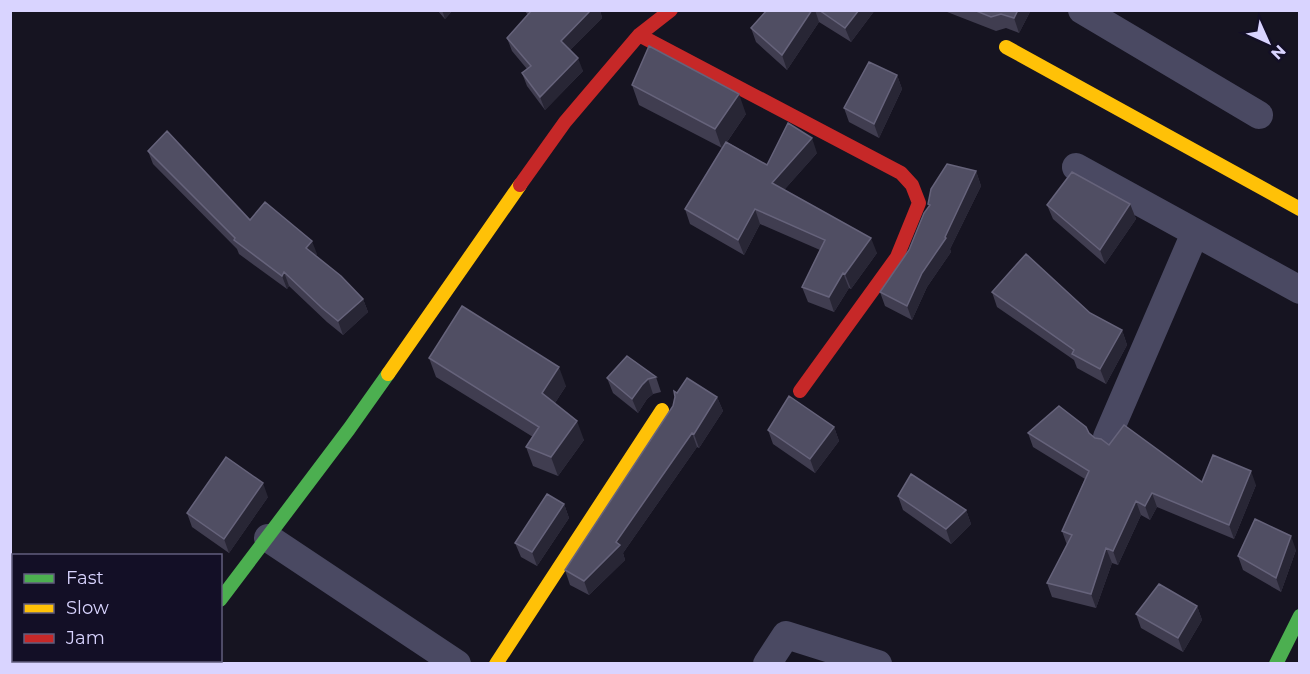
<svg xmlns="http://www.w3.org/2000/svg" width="1310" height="674" viewBox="0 0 1310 674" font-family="Montserrat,sans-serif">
<rect width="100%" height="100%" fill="#161421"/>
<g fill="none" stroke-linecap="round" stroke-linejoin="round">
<path stroke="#4a4962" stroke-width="28" d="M1082,10L1259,115
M1076,167L1300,290
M1107,437L1195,233
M268,538L457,664
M173,664L175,660
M767,664L786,635L878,664"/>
<path stroke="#4caf50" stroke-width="14" d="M220,600L349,429L388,374
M1276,664L1300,616"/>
<path stroke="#ffc107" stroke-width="14" d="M1006,47L1300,209
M388,374L520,185
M496,664L662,410"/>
<path stroke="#c62828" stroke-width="14" d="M639,35L901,173L912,185L919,203L897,257L800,391
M520,185L565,122L639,35L671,10"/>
</g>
<path fill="#403d50" d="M437,10H453L445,19Z
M524,10H600L602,18L570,50L583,71L545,110L527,86L522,73L527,69L512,51L507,38L528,15Z
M767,10H875L851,42L819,22L787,70L756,42L751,28Z
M942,10H1031L1019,33L1006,28L996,31Z
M897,75L902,89L879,138L849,122L844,108Z
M632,85L746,114L727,142L767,165L817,153L784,190L877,253L851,289L849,288L834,312L808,302L802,287L820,250L760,224L744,255L690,224L685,209L722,148L639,105Z
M148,151L250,220L317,254L315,256L363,299L368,312L343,335L327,322L289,286L287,289L239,254L237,249L153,164Z
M976,171L981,186L950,249L951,252L927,287L912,320L885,306L880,292L909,250L929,206L928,204Z
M1130,204L1136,219L1105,264L1053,219L1047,205Z
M992,292L1090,313L1122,330L1127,345L1106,384L1077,368L1074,360L997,307Z
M429,358L566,386L555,403L584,440L558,476L533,466L526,447L533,437L436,377Z
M656,377L661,392L653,394L647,399L638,413L613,393L607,378Z
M677,393L717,397L723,411L699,448L697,447L623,553L625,560L589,595L570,585L565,570L673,406Z
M834,427L839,441L815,473L773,444L768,430Z
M1028,433H1089L1095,438L1109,445L1202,482L1256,485L1234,539L1157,507L1150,520L1141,515L1118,565L1112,563L1096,608L1052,597L1047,583L1067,545L1062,531L1085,479L1033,447Z
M898,496L966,510L971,524L951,544L903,510Z
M268,497L229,553L192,527L187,513Z
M564,504L569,518L537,566L521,557L515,543Z
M1296,550L1281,592L1243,570L1238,556Z
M1197,606L1202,620L1183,652L1141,628L1136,614Z"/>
<path fill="#282635" d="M442,10H453L445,19Z
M591,10H600L602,18L566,54L561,41Z
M812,10H815L819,22L787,70L782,55Z
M859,10H875L851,42L845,28Z
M1018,10H1031L1019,33L1014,18Z
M578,58L583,71L545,110L540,97Z
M897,75L902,89L879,138L874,124Z
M739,94L746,114L722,149L715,129Z
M812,138L817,153L777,198L772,183Z
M976,171L981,186L950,249L951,252L927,287L912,320L907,306L922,273L945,237Z
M1130,204L1136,219L1105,264L1100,250Z
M755,209L760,224L744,255L738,240Z
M871,238L877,253L851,289L845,274Z
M312,241L317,254L311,261L306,248Z
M284,272L289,286L287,289L282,276Z
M843,273L849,288L834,312L829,297Z
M363,299L368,312L343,335L338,321Z
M1122,330L1127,345L1106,384L1100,369Z
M559,367L566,386L549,412L542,393Z
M648,379L653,394L647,399L638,413L632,399L642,385Z
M717,397L723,411L699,448L694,434Z
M577,421L584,440L558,476L551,457Z
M834,427L839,441L815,473L810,459Z
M692,433L697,447L623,553L625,560L589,595L584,581L616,542Z
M1251,471L1256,485L1234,539L1229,525Z
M263,483L268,497L229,553L224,539Z
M1152,493L1157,507L1150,520L1145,506Z
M1136,501L1141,515L1118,565L1113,551Z
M564,504L569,518L537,566L532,552Z
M966,510L971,524L951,544L946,529Z
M1291,536L1296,550L1281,592L1276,578Z
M1106,548L1112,563L1096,608L1091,594Z
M1197,606L1202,620L1183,652L1178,638Z"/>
<path fill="#504e63" stroke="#66637b" stroke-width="1.5" d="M532,10H591L561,41L578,58L540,97L522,73L531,66L507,38Z
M767,10H812L782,55L751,28Z
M819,10H859L845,28Z
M974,10H1018L1014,18L1001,14L991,17Z
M649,46L739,94L715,129L632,85Z
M869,62L897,75L874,124L844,108Z
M788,123L812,138L772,183L871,238L845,274L843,273L829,297L802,287L825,240L755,209L738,240L685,209L726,142L767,165Z
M167,131L250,220L265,202L312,241L306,248L341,276L363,299L338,321L322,308L284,272L282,276L234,240L235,238L148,151Z
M947,164L976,171L945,237L946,238L922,273L907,306L880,292L909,250L924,213L930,205L928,204L931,189Z
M1072,172L1130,204L1100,250L1047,205Z
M1026,254L1090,313L1122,330L1100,369L1072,354L1074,350L992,292Z
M462,306L559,367L542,393L577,421L551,457L526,447L539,427L429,358Z
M627,356L656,377L648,379L642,385L632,399L607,378Z
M687,378L717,397L694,434L692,433L616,542L620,545L584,581L565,570L673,406L675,397L674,391L677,393Z
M789,396L834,427L810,459L768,430Z
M1059,406L1086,427L1089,433L1095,438L1101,439L1109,445L1124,425L1202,482L1213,455L1251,471L1229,525L1152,493L1145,506L1136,501L1113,551L1106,548L1091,594L1047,583L1072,535L1062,531L1089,471L1028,433Z
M226,457L263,483L224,539L187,513Z
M911,474L966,510L946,529L898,496Z
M547,494L564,504L532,552L515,543Z
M1255,519L1291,536L1276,578L1238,556Z
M1159,584L1197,606L1178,638L1136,614Z"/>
<rect width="1310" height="674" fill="none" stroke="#d9d4ff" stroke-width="24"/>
<rect x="12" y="554" width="210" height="108" fill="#130f26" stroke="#625e7d" stroke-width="1.5"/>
<rect x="24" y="574" width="30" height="9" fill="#4caf50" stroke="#625e7d" stroke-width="1.5"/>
<text x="66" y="584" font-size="18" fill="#d9d4ff">Fast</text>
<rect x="24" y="604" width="30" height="9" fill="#ffc107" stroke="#625e7d" stroke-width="1.5"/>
<text x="66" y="614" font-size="18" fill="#d9d4ff">Slow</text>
<rect x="24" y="634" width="30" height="9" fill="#c62828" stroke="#625e7d" stroke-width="1.5"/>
<text x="66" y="644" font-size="18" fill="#d9d4ff">Jam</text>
<g transform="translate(1268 42) rotate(135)" stroke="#130f26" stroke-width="4.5" paint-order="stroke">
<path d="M0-4.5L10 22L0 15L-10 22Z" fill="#d9d4ff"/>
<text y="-9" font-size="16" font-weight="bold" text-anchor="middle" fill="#d9d4ff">N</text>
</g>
</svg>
